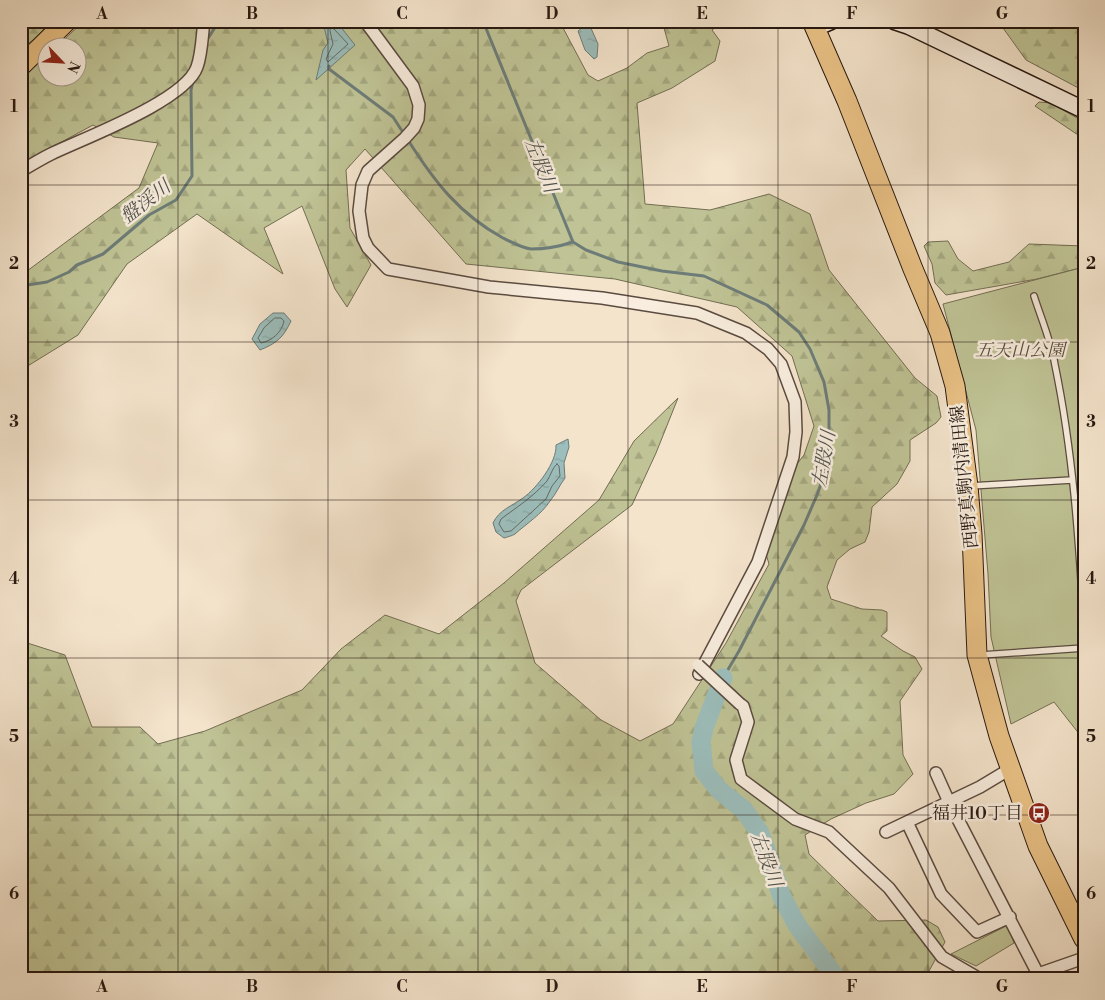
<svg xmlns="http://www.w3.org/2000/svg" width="1105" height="1000" viewBox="0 0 1105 1000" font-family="'Libre Bodoni','Noto Serif JP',serif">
<defs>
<pattern id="forest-firs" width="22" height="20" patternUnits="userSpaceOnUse" patternTransform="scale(1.25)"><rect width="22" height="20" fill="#bfc395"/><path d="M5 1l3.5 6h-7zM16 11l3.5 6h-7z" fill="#a4a77f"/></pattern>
<pattern id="water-ripples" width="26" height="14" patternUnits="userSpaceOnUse" patternTransform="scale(1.25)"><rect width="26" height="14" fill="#9cbebc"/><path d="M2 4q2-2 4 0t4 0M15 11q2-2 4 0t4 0" fill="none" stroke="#86a3a1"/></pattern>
</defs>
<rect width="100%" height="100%" fill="#f4e4cc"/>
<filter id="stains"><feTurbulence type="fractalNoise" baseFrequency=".004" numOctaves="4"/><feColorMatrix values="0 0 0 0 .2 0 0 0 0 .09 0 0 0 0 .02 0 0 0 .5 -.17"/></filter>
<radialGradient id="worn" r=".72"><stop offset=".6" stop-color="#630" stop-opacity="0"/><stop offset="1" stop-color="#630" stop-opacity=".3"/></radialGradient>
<path fill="url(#forest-firs)" stroke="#736e53" d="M21,21H52L33,40L21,49Z
M84,21H556L562,26L588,75L598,81L627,68L647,53L669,46L664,28L659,21H724L712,30L720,41L715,61L672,88L637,103L645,204L710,210L769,194L810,214L829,270L915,378L937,396L941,417L936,423L910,440V461L897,484L872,507L869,532L865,542L850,549L837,560L827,587L831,599L862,609L882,610L887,612V631L881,636L903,651L915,657L922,669L900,701L903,755L913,774L894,794L866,803L831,819L805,835L809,854L878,921L926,920L938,927L945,942L929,971L920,979H21V641L65,655L92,727H140L158,744L205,731L302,690L341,649L385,615L439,634L504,583L599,500L634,441L678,398L656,453L632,505L521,590L516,601L535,663L601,720L640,741L673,724L726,643L769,564L766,554L793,469L804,455L814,426L792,356L737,307L615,279L466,264L365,149L346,170L350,228L371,265L347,307L335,289L302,206L264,228L283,274L197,214L127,264L78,335L26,367L21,366V269L27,271L139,188L158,143L114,137L93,125L21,164V79L47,55L48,78H78V48L56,47Z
M998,21H1084V91L1026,60Z
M1039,102L1051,103L1084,122V139L1035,106Z
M948,241L958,259L973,271L1009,262L1029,244L1084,246V267L1037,279L946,295L935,283L932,264L924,246L928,242Z"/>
<path fill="#bfc395" stroke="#736e53" d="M1084,267V740L1054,702L1011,724L991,637L988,574L976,430L943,304Z
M1008,925L1014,943L976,966L951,954Z"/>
<path fill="url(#water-ripples)" stroke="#6d7c78" d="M327,21H336L355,45L316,80L323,50L328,43L324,27Z
M590,26L598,44L597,57L594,59L585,50L578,31L583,27Z
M273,313H284L291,321C283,338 277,343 260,350L252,339L260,324Z
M568,439L569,447L564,463L565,478C559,486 556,494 550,501C542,514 526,524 515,534C512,536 507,537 504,538L496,532L493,523C499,510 512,506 523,498C537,488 557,462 556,445Z"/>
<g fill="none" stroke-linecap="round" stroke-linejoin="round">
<path stroke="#626b66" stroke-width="1" d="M331,28L334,29L348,44L328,62L326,59L333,44L330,31Z
M275,318H281L284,321C282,332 272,341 261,343L258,338L264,328Z
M557,464L559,466L560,476L552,486L546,499L511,531L504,532L499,524L501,519C517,507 533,497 547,481C551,475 552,468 557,464Z"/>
<path stroke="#6d7c78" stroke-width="3" d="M483,21L573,242L586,250L618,262L662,271L704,276L767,305L799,332L810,349L824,382L829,410V448L823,478L817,495L804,525L739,651L723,678
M207,40L219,21
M329,66V69L393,117L404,134
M408,140C434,181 459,214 503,238C511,242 522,248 531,249C544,249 561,246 573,242
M21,286L47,282L69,272L77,265L103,254L149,215L176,200L192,176L191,90L193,81"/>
<path stroke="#9cbebc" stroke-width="19" d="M723,678L704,728L701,742L704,771L719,790L744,810L760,833L782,897L797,925L837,979"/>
<g stroke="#5a4b40" stroke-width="8">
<path id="lane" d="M1034,296C1041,318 1051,341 1055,365C1073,452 1079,541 1084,630
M970,486L1072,480
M981,655L1084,648"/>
</g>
<g stroke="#5a4b40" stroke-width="14">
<path id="street" d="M365,21L413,86L419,105L418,119L414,128L405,138L368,171L362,185L359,211L363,238L368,248L388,269L489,287L602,298L697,313L746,333L768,349L781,364L795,402L796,432L793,457L758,562L699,674
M21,171C31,165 41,159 51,154C84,138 185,101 197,67C202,53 202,36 204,21
M740,704L743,706L748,722L736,760L741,779L795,819L829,832L889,888L942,957L980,979
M936,773L949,802L1038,974
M907,822L941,894L977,932L1010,917
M886,832L980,787L1010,769
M1035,979L1038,974L1084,958"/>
</g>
<g stroke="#271811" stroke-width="19">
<path id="secondary" d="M894,21L909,26L1084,110
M815,28L831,21"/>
</g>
<g stroke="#271811" stroke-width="21">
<path id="primary" d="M812,21L847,101L913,269L940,333L955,386L968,486L972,534L977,655L999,736L1038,846L1084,939
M21,66L67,21"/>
</g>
<use href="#lane" stroke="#f8edde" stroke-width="5.5"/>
<use href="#street" stroke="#f8edde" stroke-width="11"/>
<use href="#secondary" stroke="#f8edde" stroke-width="16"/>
<use href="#primary" stroke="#eac286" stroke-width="19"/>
<g stroke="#5a4b40" stroke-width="14" stroke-linecap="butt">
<path id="street-bridge" d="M698,665L740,704"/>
</g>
<use href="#street-bridge" stroke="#f8edde" stroke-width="11"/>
</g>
<path fill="none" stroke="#271811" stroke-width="1" stroke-opacity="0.55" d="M178,21V979M328,21V979M478,21V979M628,21V979M778,21V979M928,21V979M21,185H1084M21,342H1084M21,500H1084M21,658H1084M21,815H1084"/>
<defs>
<g id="bus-disc" transform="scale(1.125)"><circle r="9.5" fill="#8f2418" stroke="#f8edde"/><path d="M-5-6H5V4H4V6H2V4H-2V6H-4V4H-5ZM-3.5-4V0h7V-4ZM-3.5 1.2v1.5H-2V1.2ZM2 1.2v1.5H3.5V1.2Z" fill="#fff"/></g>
</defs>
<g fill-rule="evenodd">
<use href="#bus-disc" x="1039" y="813"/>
</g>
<g text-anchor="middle" stroke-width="5" stroke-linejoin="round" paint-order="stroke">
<g font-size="18" font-style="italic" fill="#554b39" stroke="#f8edde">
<text x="1020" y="356">五天山公園</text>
</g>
<g font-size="18" fill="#271811" stroke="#f8edde">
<text transform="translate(964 477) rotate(-96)" y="6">西野真駒内清田線</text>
</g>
<g font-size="18" fill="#271811" stroke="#f8edde" text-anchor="end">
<text x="1023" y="819">福井10丁目</text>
</g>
<g font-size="19" font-style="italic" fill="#50524d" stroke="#f8edde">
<text transform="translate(542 165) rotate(68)" y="7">左股川</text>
<text transform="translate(145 201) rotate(-38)" y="7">盤渓川</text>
<text transform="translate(823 459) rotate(-80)" y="7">左股川</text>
<text transform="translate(767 859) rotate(69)" y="7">左股川</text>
</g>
</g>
<rect width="1105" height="1000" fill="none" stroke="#f4e4cc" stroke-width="55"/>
<g transform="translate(62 62) rotate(115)"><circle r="24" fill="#f8edde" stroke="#a4988c"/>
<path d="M0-4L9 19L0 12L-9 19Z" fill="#8f2418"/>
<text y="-8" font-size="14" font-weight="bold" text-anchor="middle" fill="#271811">N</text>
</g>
<rect x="28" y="28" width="1050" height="944" fill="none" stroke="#271811" stroke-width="2"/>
<g font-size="16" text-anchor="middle" font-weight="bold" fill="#271811">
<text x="102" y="19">A</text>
<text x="252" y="19">B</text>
<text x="402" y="19">C</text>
<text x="552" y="19">D</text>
<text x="702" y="19">E</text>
<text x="852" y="19">F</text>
<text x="1002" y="19">G</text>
<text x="14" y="112">1</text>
<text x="1091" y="112">1</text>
<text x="14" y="269">2</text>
<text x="1091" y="269">2</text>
<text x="14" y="427">3</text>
<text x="1091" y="427">3</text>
<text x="14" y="584">4</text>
<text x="1091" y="584">4</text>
<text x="14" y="742">5</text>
<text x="1091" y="742">5</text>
<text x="14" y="899">6</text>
<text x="1091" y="899">6</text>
<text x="102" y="992">A</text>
<text x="252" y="992">B</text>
<text x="402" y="992">C</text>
<text x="552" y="992">D</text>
<text x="702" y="992">E</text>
<text x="852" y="992">F</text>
<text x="1002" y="992">G</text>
</g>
<rect width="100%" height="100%" filter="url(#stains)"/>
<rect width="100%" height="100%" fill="url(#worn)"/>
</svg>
